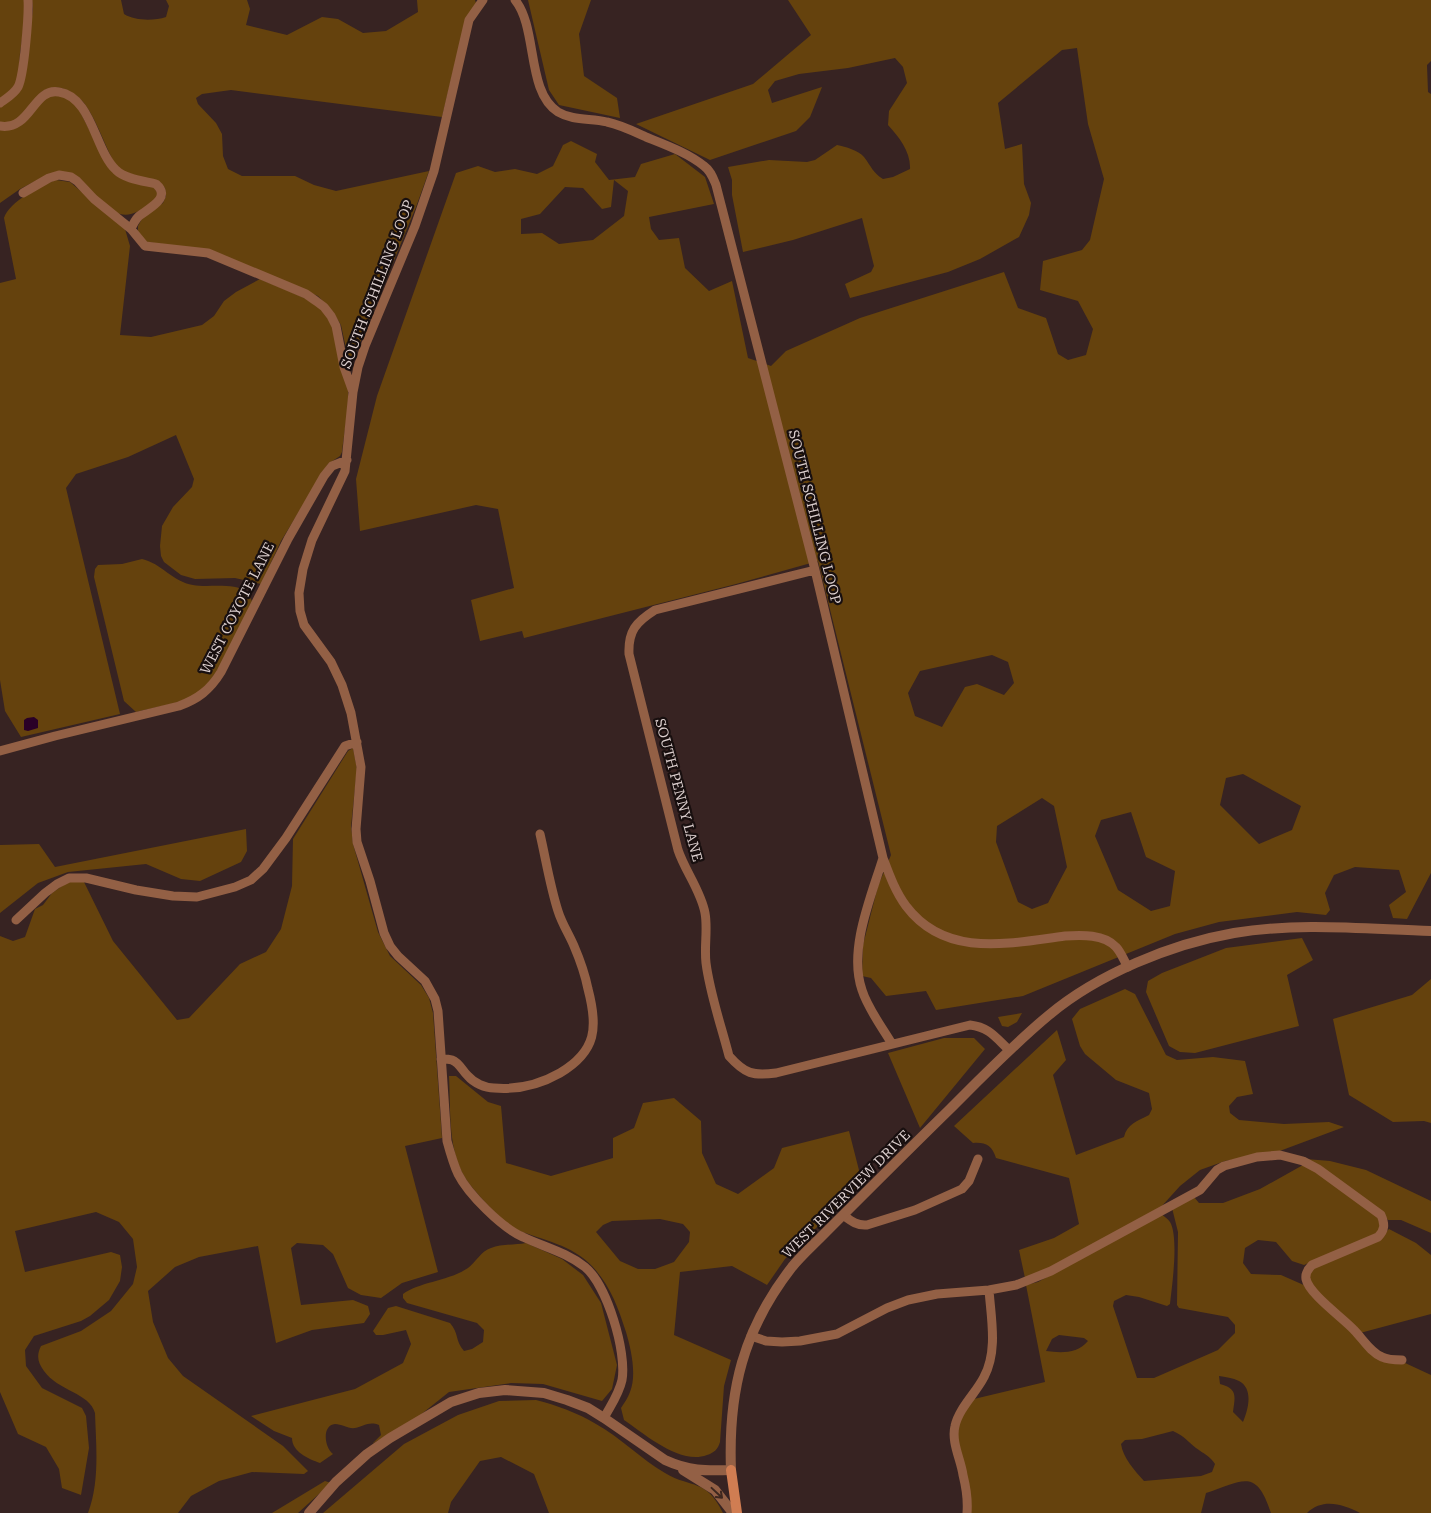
<svg xmlns="http://www.w3.org/2000/svg" width="1431" height="1513" viewBox="0 0 1431 1513" font-family="'Roboto Serif',serif">
<rect width="100%" height="100%" fill="#372322"/>
<path fill="#65420d" fill-rule="evenodd" d="M0,0H24L26,11L20,53L18,83L0,99Z
M32,0H121L124,14C135,21 154,21 166,17L169,6L166,0H247L250,9L246,25L287,35L322,17L338,19L363,33L386,31L418,12L417,0H475L476,3L465,22L442,117L231,90L202,94L196,98L198,104L216,123L222,134L223,156L228,169L242,176H295L314,185L336,191L429,171L416,207L350,367L341,325L333,312L318,296L207,250L147,242L138,234V226L143,217L163,203L166,196L165,188L160,182L127,173L118,169C105,149 99,123 84,103C75,92 57,82 43,91C37,95 34,104 29,109C24,115 16,119 10,123L0,122V106L23,84L33,9Z
M528,0H591L579,34L584,76L617,98L620,118L559,105L549,90Z
M788,0H1431V61L1427,65L1428,92L1431,94V873L1407,919L1393,918L1389,905L1406,892L1399,870L1355,867L1334,875L1325,893L1330,910L1326,915L1297,912L1219,922L1175,934L1023,996L936,1010L926,991L886,996L871,978L862,976L863,945L878,886L891,855L818,561L736,584L524,638L522,631L480,641L471,600L514,588L498,509L476,505L360,531L356,479L377,396L456,173L478,166L495,172L515,169L537,174L553,166L563,145L571,141L597,154L595,162L609,180L635,177L641,164L675,154L705,177L714,204L649,217L651,229L659,240L679,238L685,268L709,291L732,281L748,358L771,366L786,351L860,318L1004,272L1018,308L1046,318L1058,354L1068,360L1086,355L1093,329L1078,301L1040,290L1043,261L1082,250L1090,240L1104,179L1088,124L1077,48L1062,50L998,103L1005,149L1022,144L1024,184L1031,203L1029,215L1019,237L980,259L948,272L850,298L845,284L871,272L874,266L862,218L793,240L743,252L732,195V180L728,167L769,160L807,162L815,160L837,145C846,147 858,150 864,157C871,166 873,173 883,179L893,177L910,169C911,152 899,137 888,125L889,111L907,83L903,67L895,58L848,68L799,74L775,81L768,90L772,103L822,87L810,117L796,131L710,160L636,124L753,84L811,35ZM614,180L628,191L624,216L593,240L559,244L542,233L521,234V219L540,214L565,187L583,188L602,209L611,207ZM992,655L1008,662L1014,683L1004,695L977,684L965,687L942,727L915,716L908,693L920,671ZM1243,774L1301,806L1292,830L1259,844L1220,805L1226,778ZM1042,798L1054,806L1067,867L1048,903L1032,909L1018,902L996,842L997,826ZM1131,812L1146,857L1175,871L1170,906L1151,911L1118,890L1095,836L1101,820Z
M54,94L67,97L76,104L107,164L154,187L158,194L156,202C148,206 139,212 131,214C112,220 90,190 79,177L51,173L20,189L0,203V130H10L44,98Z
M56,180L70,182L125,229L130,246L120,335L151,337L202,325L214,316L224,301L236,292L260,279C279,288 311,297 325,313C334,323 348,376 348,390C349,410 344,432 342,452L340,456L328,464L281,541L261,584L235,578L195,579L181,575L164,562L161,556L160,546L162,526L173,507L192,487L194,479L176,435L128,457L76,474L66,488L120,714L21,737L5,711L0,680V283L16,279L4,218C9,202 41,185 56,180Z
M142,559C161,563 173,582 193,585C207,588 235,582 246,592C248,594 250,598 252,601C239,628 219,682 193,696C176,705 154,707 136,712L124,701L94,577L95,569L98,565L122,564Z
M353,748L357,769L351,826L353,844L378,932L390,956L421,985L429,998L433,1013L442,1138L405,1146L438,1272L402,1283L381,1298L361,1295L348,1288L333,1254L323,1245L297,1243L291,1248L301,1305L353,1300L368,1306L370,1314L364,1323L312,1330L276,1343L258,1246L199,1257L175,1267L148,1291L153,1322L168,1358L183,1376L283,1446L308,1471L304,1474L252,1472L219,1481L191,1496L178,1513H88C100,1482 96,1445 95,1413C90,1393 58,1391 44,1371C38,1363 36,1356 41,1346L81,1331L111,1311L133,1284L137,1267L133,1239L119,1222L96,1212L15,1231L25,1272L111,1252L120,1255L122,1267L120,1281L109,1300L90,1316L81,1321L34,1336L25,1350L26,1366L42,1388L82,1408L86,1416L89,1448L81,1495L62,1488L59,1469L46,1447L18,1434L0,1392V936L13,941L25,937L35,909L43,905L52,893L68,882H84L113,941L177,1020L189,1018L240,964L266,952L281,929L292,886L293,839L348,751Z
M246,829L247,851L241,862L200,881L181,879L146,864L68,872L38,883L0,913V845L39,844L55,867Z
M1302,938L1313,960L1287,975L1299,1026L1195,1053L1180,1052L1169,1046L1146,992L1148,981L1162,973L1226,948Z
M1431,979V1123L1424,1121L1393,1122L1349,1095L1333,1019L1412,995Z
M1125,989L1135,994L1166,1055L1177,1060L1213,1057L1245,1061L1253,1094L1237,1097L1229,1106L1230,1113L1239,1120L1284,1124L1329,1122L1344,1127L1277,1152L1225,1161L1200,1170L1180,1186L1161,1207L1037,1275L1025,1278L1019,1250L1054,1238L1079,1224L1069,1178L996,1158C992,1145 985,1142 973,1143L954,1126L1057,1030L1066,1060L1053,1075L1076,1155L1124,1137C1127,1124 1137,1121 1149,1115L1152,1109L1149,1093L1116,1080L1085,1054L1080,1046L1072,1019L1080,1009Z
M1022,1013L1017,1022L1008,1027L1002,1026L998,1017Z
M944,1038H974L985,1049L920,1128L888,1053Z
M449,1076H456L488,1102L501,1106L506,1163L551,1176L613,1158V1138L634,1128L643,1103L674,1098L701,1121L702,1153L716,1184L738,1194L774,1168L782,1148L849,1131L862,1182L785,1259L767,1285L732,1266L680,1272L674,1335L731,1360L724,1386L720,1442C718,1449 714,1453 707,1455C680,1465 646,1435 624,1420L621,1408C624,1403 628,1398 630,1392C637,1375 631,1349 626,1332C618,1307 610,1285 592,1266C572,1245 543,1240 517,1230C504,1224 477,1194 468,1182C447,1153 451,1111 449,1076ZM660,1219L683,1224L690,1232L689,1242L674,1262L655,1269H638L620,1261L596,1232L603,1225L612,1221Z
M1306,1159L1330,1161L1366,1170L1431,1201V1233L1401,1220H1388L1381,1212Z
M1303,1165L1316,1170L1379,1217L1381,1229L1375,1234L1304,1265L1292,1261L1276,1242L1258,1240L1245,1248L1243,1263L1251,1274L1281,1275L1306,1286L1362,1343L1431,1375V1513H1360C1342,1504 1323,1498 1307,1513H1271C1256,1467 1243,1481 1206,1493L1201,1513H970L957,1438L960,1419L974,1399L1045,1382L1026,1285L1038,1282L1161,1214C1164,1216 1168,1219 1170,1222C1179,1237 1172,1286 1170,1304L1167,1306L1139,1297L1126,1295L1114,1301L1113,1306L1137,1378H1154L1218,1350L1235,1333V1325L1228,1317L1179,1308L1177,1305L1178,1232L1172,1208L1194,1197L1199,1203H1223L1260,1189ZM1059,1335L1084,1338L1088,1341C1077,1354 1061,1353 1046,1351L1052,1339ZM1219,1376C1225,1377 1233,1378 1239,1381C1254,1389 1248,1410 1243,1422L1233,1412C1235,1396 1238,1389 1220,1384ZM1173,1431C1186,1437 1187,1441 1196,1448C1204,1454 1210,1456 1215,1464L1212,1472L1201,1476L1144,1481C1135,1471 1123,1458 1121,1444L1125,1440L1142,1439Z
M1389,1229L1416,1243L1431,1255V1314L1360,1333L1310,1284L1308,1277L1313,1266L1379,1239Z
M526,1243L562,1259L583,1275L601,1303L617,1365L612,1389L602,1401L543,1384L511,1383L449,1392L419,1416L372,1444L381,1435L379,1425C369,1421 364,1426 355,1428C348,1429 342,1424 335,1424C322,1425 324,1447 333,1454L320,1463C309,1459 292,1452 292,1438L274,1431L251,1416L355,1389L403,1363L411,1344L406,1330L383,1335H376L373,1331L388,1308L396,1306L450,1323C459,1333 455,1341 464,1351L472,1349L483,1342L484,1330L477,1323L407,1303L403,1298V1294C419,1282 449,1281 468,1268C476,1262 481,1251 491,1248C501,1244 515,1245 526,1243Z
M536,1400C556,1405 578,1413 596,1424C621,1438 641,1459 665,1473C692,1489 706,1478 723,1513H549L534,1474L501,1457L480,1461L451,1502L448,1513H323L404,1444L458,1415L499,1401Z
M325,1481L331,1483L298,1513H272Z"/>
<path fill="#2a0027" d="M34,717L38,720V728L28,731L24,730V720L27,718Z"/>
<g fill="none" stroke-linecap="round" stroke-linejoin="round">
<path stroke="#936045" stroke-width="9" d="M483,0L469,20L434,171L415,226L365,346L358,367L353,392L345,471L312,540L303,569L299,593L300,611L304,625L331,662L342,685L351,713L361,767L356,829L357,842L370,881L384,933L390,946L398,956L425,981L435,999L438,1011L447,1141C450,1152 453,1163 458,1174C468,1194 502,1228 523,1237C544,1247 566,1252 585,1267C607,1285 627,1352 622,1380C619,1394 611,1405 604,1418
M515,0C538,28 526,92 558,112C573,121 591,118 607,122C621,125 633,131 646,137C666,145 688,153 704,166C711,171 713,178 716,185L815,570L883,858C889,874 895,891 906,906C946,959 1010,943 1065,936C1082,935 1104,934 1116,947C1121,952 1124,961 1128,967
M0,103C7,98 14,94 18,87C24,76 29,14 28,0
M0,126C31,131 33,87 59,92C92,97 95,151 116,170C125,179 144,181 156,184C172,198 149,208 139,216C135,220 133,224 131,229
M23,193L49,178L59,175L71,177L77,181L94,199L131,229L145,246L208,253L306,294L316,301L324,307L331,316L336,326L344,367L353,392
M815,570L655,610C636,622 628,631 629,654L678,850C685,871 701,891 705,913C708,929 704,946 706,963C710,994 721,1025 729,1056C745,1074 753,1076 776,1073L970,1025C989,1027 996,1038 1009,1050
M0,751L55,736L179,706C198,699 210,690 221,672L288,539L324,476L332,466L347,460
M883,858C871,897 848,950 862,990C868,1009 882,1027 892,1044
M16,920L45,893L57,884L69,878H86L136,890L173,896L197,897L235,887L251,880L263,869L286,838L345,746L357,742
M441,1059C445,1059 449,1059 452,1060C460,1063 462,1071 468,1076C474,1083 485,1088 494,1088C518,1090 539,1085 560,1073C597,1051 598,1027 588,989C585,974 580,960 574,946C569,934 562,924 558,911C550,886 546,860 540,834
M843,1215C851,1221 857,1226 867,1225L915,1210L962,1189L969,1181L978,1159
M751,1336L766,1341L782,1342L800,1341L837,1334L887,1308L908,1300L937,1294L989,1290L1016,1285L1051,1271L1200,1190L1217,1170L1224,1166L1257,1157L1280,1155L1303,1161L1318,1169L1381,1215C1385,1224 1385,1230 1378,1237L1312,1265C1308,1269 1305,1273 1306,1279C1309,1294 1343,1318 1354,1330C1363,1339 1370,1352 1382,1357C1388,1360 1395,1360 1402,1360
M967,1513C968,1501 966,1487 963,1475C961,1460 951,1442 955,1426C959,1408 976,1393 984,1377C998,1351 991,1318 989,1290"/>
<path stroke="#936045" stroke-width="10" d="M683,1470L715,1490L733,1513
M309,1513L336,1482L367,1454L390,1438L451,1402L479,1393L505,1390L544,1393L567,1400L588,1408L604,1418L665,1460C689,1471 705,1471 731,1470C728,1391 743,1330 792,1267C801,1256 811,1247 821,1237C864,1194 907,1151 950,1109C982,1077 1014,1044 1049,1015C1098,974 1171,944 1234,933C1299,922 1366,929 1431,931"/>
<path stroke="#d07d52" stroke-width="10" d="M731,1470L737,1513"/>
</g>
<defs><path id="oneway-shaft" d="M-6 0H5M1.5-3L5.5 0L1.5 3" fill="none" stroke-width="1.6" stroke-linecap="round" stroke-linejoin="round" transform="scale(1.25)"/></defs>
<use stroke="#3d271f" href="#oneway-shaft" transform="translate(717 1493) rotate(43)"/>
<g text-anchor="middle" stroke-width="4.5" stroke-linejoin="round" paint-order="stroke">
<g font-size="14" fill="#dccfce" stroke="#180f0f">
<text transform="translate(377 284) rotate(-69)" y="5">SOUTH SCHILLING LOOP</text>
<text transform="translate(815 517) rotate(76)" y="5">SOUTH SCHILLING LOOP</text>
<text transform="translate(237 608) rotate(-63)" y="5">WEST COYOTE LANE</text>
<text transform="translate(679 790) rotate(75)" y="5">SOUTH PENNY LANE</text>
<text transform="translate(846 1194) rotate(-45)" y="5">WEST RIVERVIEW DRIVE</text>
</g>
</g>
</svg>
